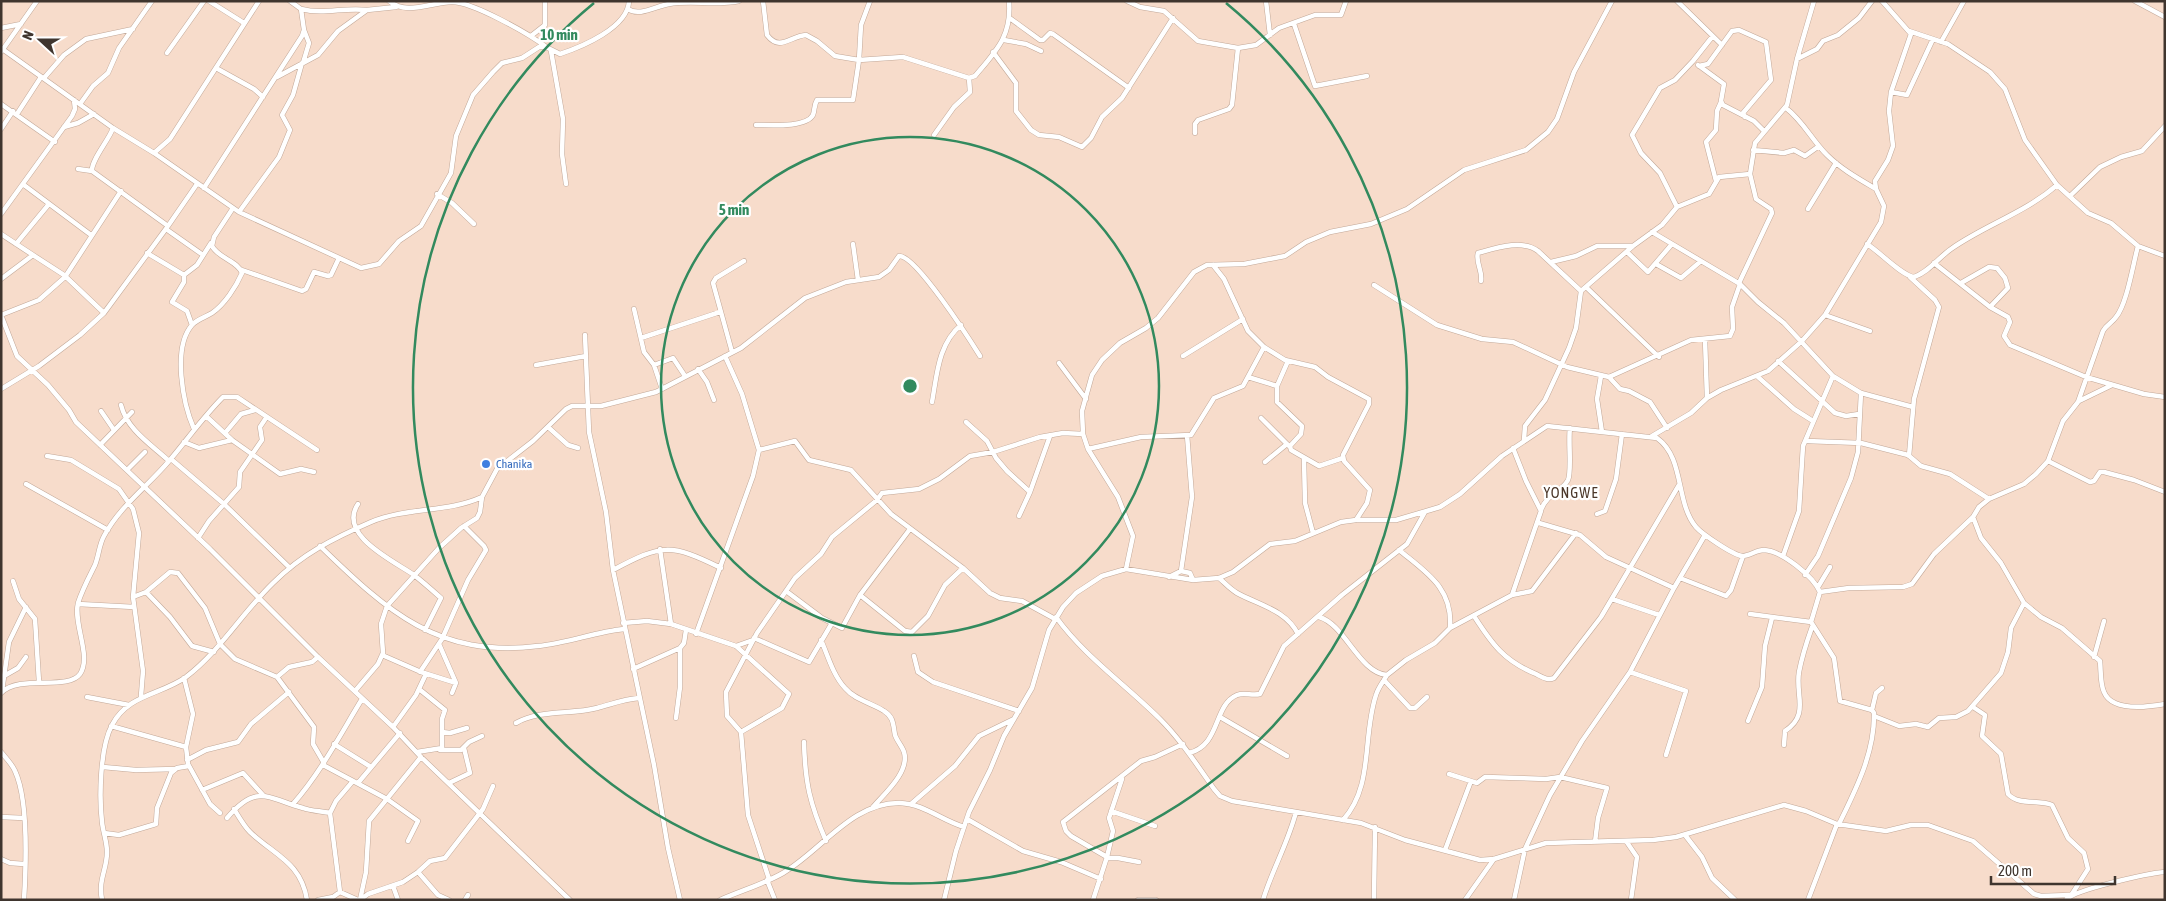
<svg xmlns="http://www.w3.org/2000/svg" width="2166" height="901" viewBox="0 0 2166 901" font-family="'Asap Condensed',sans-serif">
<rect width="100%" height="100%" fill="#f7dccb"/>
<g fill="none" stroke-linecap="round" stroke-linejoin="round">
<g stroke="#c2a898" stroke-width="5.5">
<path id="street" d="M209,1L244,23
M389,1C407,16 431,2 452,2C473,2 527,33 545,46
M763,1L767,35C780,52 790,36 806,35L817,41L835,56L859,60L903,57L969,78L975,76C996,51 1012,36 1009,1
M1127,1L1140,7L1164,11L1198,41L1238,48L1256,45L1279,28L1315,15H1341L1346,1
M1266,1L1270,35
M1677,1L1722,45
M2135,1L2165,17
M301,9C325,15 343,7 367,10
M628,9C639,17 656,6 669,4C692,0 715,6 739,1
M1011,19L1040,40H1043L1050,33L1053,34L1129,88
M1294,24L1315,86L1367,76
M1,28L21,24
M1909,31L1948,44L1990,72L2005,89L2025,140L2057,185L2088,213L2111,223L2138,246L2165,256
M531,36L545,25V1
M1004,40L1026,44L1041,51
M1941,42L1964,1
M1,48L113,128L154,153L239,212L361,268L379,264L399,241L421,226L451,173L456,136L473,95L493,72L502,63L522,58L539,47H546L560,54C581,47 628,28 629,1
M551,51L563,119L562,154L566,184
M1,52L37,1
M993,52L1016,83V111L1031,130L1039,135L1059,137L1082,147L1091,138L1102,117L1122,98L1173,18
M167,53L204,1
M1797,59L1817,49L1823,41L1838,35L1859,18L1872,1
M303,63L309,43L304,30
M1698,65L1724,84L1721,101L1723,105L1754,121L1763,130
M1699,66L1708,64L1732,31L1739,30L1766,42L1771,80L1743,113L1745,117
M216,68L254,89L263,97
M277,77L318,55L338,31L367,10L396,7
M44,78L64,55L86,39L133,29
M1891,92L1907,95L1933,39
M1,104L55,142
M80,104L93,86L108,73L119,48L152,1
M1786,108C1803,121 1812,140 1827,155C1841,169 1859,179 1876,189
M17,114L41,77
M756,125C769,125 806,128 813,115C815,109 814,105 817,100H853L859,60L861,25L870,1
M64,127L78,123L94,114
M113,128C109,140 91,160 92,171L168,226
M1,129L13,111
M1195,133V124L1198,120L1229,109L1232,105L1238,48
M934,135L954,107L970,92L969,78
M1753,150L1784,153L1794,150L1805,156L1819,146
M154,153L170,139L259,1
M78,169L92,171
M1716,181L1706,142L1716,130L1717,111L1721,102
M24,185L91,235
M204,188L302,36L304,30L301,9L290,1
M437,194L452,203L474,224
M2071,195L2100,167L2121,157L2142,151L2165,126
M1677,207L1660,173L1641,153L1632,135L1660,88L1675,80L1693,61L1712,37
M1808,209L1836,163
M239,212L279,157L290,130L282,115L293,95L302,63
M1,214L72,116L75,109L74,100
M166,229L203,255
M1652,232L1740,284L1758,302L1784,323L1833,376L1861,393L1858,452L1851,478L1818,556L1805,575
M1,234L33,255
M16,244L49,204
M853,244L858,280
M1867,244C1880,252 1902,276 1914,277C1929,272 1938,258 1951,249C1985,225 2025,213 2057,185
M1627,252L1648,272L1672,244
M147,253L184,275L197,265L211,243
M1551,262L1576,256L1597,246H1633
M1934,263L1990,307L2008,317L2010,322L2004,336L2010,345L2086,377L2144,394L2165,397
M1656,264L1681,278L1701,261
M1213,265L1224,279L1248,331L1264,347L1285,360L1315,367L1328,377L1369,399V404L1343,455L1344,461L1370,490L1367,503L1356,520
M242,270L302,291L306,289L314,272L328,276L331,275L339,258
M184,275V282L172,302L187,311L192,325
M1,279L33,255L64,275L104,313
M1481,281C1483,272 1475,261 1478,253C1496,248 1522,239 1538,251L1581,291
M1739,283L1772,213L1771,209L1756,199L1750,174
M1961,283L1989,267L1997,268L2005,278L2008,288L1990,307
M1374,285L1437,325L1482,339L1513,342L1567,367L1609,377L1691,340L1730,336L1733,329L1732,307L1740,284
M1586,287L1659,357
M634,309L644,352L654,365L662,389
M1,315L17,356L48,385L69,410L76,422L210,549L318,657L393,727L421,757L570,900
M1,315L39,300L65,277L121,191
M1825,315L1870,331
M585,335L589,432L606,512L613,570L654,765L668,848L680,900
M641,338L720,312
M1705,339L1707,398
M732,352L713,283L716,278L744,261
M1183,356L1243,319
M1778,361L1835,413L1846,416L1859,414
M1059,363L1086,399
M536,365L586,356
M654,365L673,358L685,376
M698,369L707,382L714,400
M1601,376L1597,399L1602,432
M1248,377L1277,386V402L1302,426L1301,434L1290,446L1291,450L1319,466L1343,458
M1609,377L1620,389L1629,391L1650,402L1667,428
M1758,377L1794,409L1813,421
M1277,386L1288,361
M1,389L39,366L80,335L104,313L168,226L197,184
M1861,393L1913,407
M2079,401L2112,385
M932,402C937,375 938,344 961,325
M121,405C127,430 152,445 169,461
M101,411L114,430
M206,416L232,440
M1261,418L1290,447
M966,422L987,441L996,458L1007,471L1030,492
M548,427L568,445L578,448
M194,429C183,404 172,348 192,325C197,319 206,317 212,313C224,305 236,287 242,273C238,261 218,258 212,246L214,237L233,208
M225,433L241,414L255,410
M1652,436L1691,413L1707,398L1721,390L1768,371L1802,341L1825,315L1881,222L1884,206L1876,189L1875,181L1888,160L1893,146L1889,111L1891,92L1911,34L1882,1
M1524,440L1525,426L1545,400L1569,348L1576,328L1581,291L1633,246L1662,225L1677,207L1709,194L1719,177L1750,174L1755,143L1787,105L1797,59L1814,1
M1807,441L1861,443L1908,455L1921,466L1950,474L1989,499
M184,442L199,448L232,440L280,474L301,469L314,472
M100,445L132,412
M1088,449L1141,437L1191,435L1214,398L1243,386L1264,347
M759,450L795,441L809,460L851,470L891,514L963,568L990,593L1000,598L1022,601L1055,619
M47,456L71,460L119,489L133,509L139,533L133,597L143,671L141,696
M1909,456L1914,399L1939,307L1935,300L1910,277
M171,459L224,504L290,568
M1304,459L1305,503L1313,533
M2048,461L2090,482L2094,481L2100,472H2104L2134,480L2165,492
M1265,462L1287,444
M127,470L145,452
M26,484L108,530
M358,504C337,535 394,561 414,575C423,582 432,590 441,598L425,630
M1541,510C1548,492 1561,493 1568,480C1572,472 1568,440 1570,428
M1597,514L1605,511L1616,479L1622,434
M1019,516L1030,492L1050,436
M1973,517L1981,538L2001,563L2024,603L2041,617L2062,628L2100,661C2101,671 2100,683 2104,692C2112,712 2148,707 2165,704
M1539,523L1580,535L1606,557L1674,588
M198,538L209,521L239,487L240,472L262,440L260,427L266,418
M320,546C388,612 438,658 538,646C568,643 595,632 624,629
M660,549L671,624
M1399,550C1427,573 1453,588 1450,628
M1783,556L1799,511L1803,446L1833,376
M1126,569L1133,536L1118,497L1088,449L1083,434L1082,411L1092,375L1102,360L1120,343L1146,328L1158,318L1194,272L1207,265L1244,264L1285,256L1306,242L1330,232L1371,224L1407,209L1464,170L1526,150L1548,132L1557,119L1574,72L1612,1
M613,570C662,544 670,543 721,568
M1181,571L1190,573L1193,580
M1169,577L1181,571L1192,497L1187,435
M1219,578C1225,583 1230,589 1237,593C1259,605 1286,610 1298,634
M1680,578L1726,596L1731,590L1743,556
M13,581L19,599L35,619L39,682
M1818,587L1830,567
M786,591L822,618L842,628L860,595L910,529
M146,592L170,572L178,573L205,608L220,644L235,659L277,677L289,667L312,662L318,657
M1820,592L1849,588L1903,587L1912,584L1934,554L1973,517L1979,507L1989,499L2024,484L2036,474L2048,461L2063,421L2078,402L2103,331C2107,324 2112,323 2116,317C2127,304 2133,264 2138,246
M860,595L905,631L912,632L928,616L945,585L963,568
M1512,595L1532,591L1576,533
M133,597L146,592L170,617L192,646L214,652
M1612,599L1659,615
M78,604L134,607
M1750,614L1811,622
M1474,616C1492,644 1504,661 1536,674C1542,677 1548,681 1554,678L1601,617L1679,485
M1056,617C1084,656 1126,685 1160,719C1181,740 1197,765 1214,789L1220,796L1232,801L1361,823L1405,840L1480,860L1494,859L1546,843L1653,840L1676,837L1784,805L1806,811L1837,824L1886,831L1911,825H1928L1973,841L2034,894L2041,896L2070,895
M1319,617C1345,624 1359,673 1387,675L1406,660L1435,643L1450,628L1512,595L1541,511L1526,481L1513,448
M623,623L647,621L671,624L736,646L789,694L782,708L741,732
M696,634L753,476L759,450L742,394L725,356
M754,638L809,662L832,623
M821,640C828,656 833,675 845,688C855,700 872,703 884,711C894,717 893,725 895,735C897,741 902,746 904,752C910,772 884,794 873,807
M439,644L456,683L452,693
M736,646L753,640
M382,655L421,672L456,683
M914,656L918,672L933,682L1019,711
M2094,657L2104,621
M633,669L680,648L684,643L686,630
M420,672L442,639L468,580L486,550L484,546L464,526
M1630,672L1686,691L1666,755
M4,676L18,668L26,657
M277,677L314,727L313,744L324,763
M184,678L193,714L186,747L188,764L210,804L220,813
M1384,680L1410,708H1415L1427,697
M2,691L9,642L26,607
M355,691L378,664L383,653L381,624L387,606L439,548L461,528L477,518L480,512L482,497
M1,693C19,674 68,691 80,674C92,656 73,625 78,603C82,590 89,577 95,565C99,555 99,545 104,536C120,506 148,486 169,461C187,440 203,417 223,397H237L317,450
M87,697L129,705
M1973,707L1985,715L1982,736L2001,754L2008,794C2019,806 2038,799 2052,805L2068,838L2084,853L2088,869L2072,894
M1872,710L1876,693L1882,688
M1874,716L1899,726L1916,724L1928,727L1939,718L1956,717L1968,711L2001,673L2008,652L2011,628L2024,603
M1220,717L1287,756
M676,718L680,687V648
M1748,721L1762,687L1765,646L1772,618
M516,723C540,709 571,715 597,708C612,704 624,699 639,698
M111,726L186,747
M393,727L416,695L426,674
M442,732L450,733L467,728
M804,742C805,783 810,804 826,841
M334,744L371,767
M1784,745L1785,731C1810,715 1795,695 1799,672C1802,656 1807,641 1812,627
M440,750H461L469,742L482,736
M1,752C6,758 12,764 15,771C29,801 26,867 24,900
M417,752L442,748V719L445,710L419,689
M1189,753C1221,745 1213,705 1237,695C1244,692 1252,696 1260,694L1284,646L1342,595L1407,544L1425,512
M187,760L206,750L238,742L251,724L289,692
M323,765L387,799L418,821L408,841
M103,767L136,770L176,769
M1449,774L1477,783L1485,777L1546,779L1560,777L1607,788L1598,818L1595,842
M358,783L400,733
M449,783L470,773L464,748
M202,790L243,773L263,795
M293,804C321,772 340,735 362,699
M911,804L955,766L979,736L1014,719
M234,809C239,817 244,826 250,832C274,855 301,862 307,900
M1111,811L1155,826
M1,817L24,818
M227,818C257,783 267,798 303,808C311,811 321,811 330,813
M967,819L1023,851L1061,862L1101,879
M1343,820C1374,786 1362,737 1376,695C1378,688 1383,682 1387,675
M104,833L119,835L156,824L157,808L171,773L177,768L189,766
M1685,835L1702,857L1712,878L1735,900
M1626,841L1637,857L1631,900
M1445,850L1471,781
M1107,857L1071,836L1066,831L1063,822L1141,761L1155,757L1183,744
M1107,858H1118L1139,862
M1,859L10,863L24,864
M418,872L438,895L449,900
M769,879L748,815L741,732L727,716L726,692L757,633L795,578L821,554L832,537L877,500L882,493L919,489L939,479L970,456L993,452L1040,437L1063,433L1083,434
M767,880L775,900
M393,886L398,900
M340,892L358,900
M102,900C98,879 107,870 107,852C107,842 103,832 102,822C99,797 100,747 112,725C128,694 161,695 186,677C220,651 242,613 273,583C302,554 334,538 371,522C406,507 447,513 482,497L497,469L533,441L566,409L572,406H601L656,392L741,348L805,298L846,282L879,277L889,270L899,256C915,254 970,340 980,356
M318,900L333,897L340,892L330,813L336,801L353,781
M360,900L368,894L403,882L418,872L430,861L445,858L483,809L493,786
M360,900L366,872L369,821L421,757
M465,900L468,895
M720,900C740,891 764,884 783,873C821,851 852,802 900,803C924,804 941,820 964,827
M944,900L956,851L969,812L990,770L1004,736L1032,688L1049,630L1063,607L1076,593L1102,576L1126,569L1193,580L1219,578L1233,572L1270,544L1295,541L1341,522L1356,520H1396L1440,507L1460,494L1502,456L1547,426L1657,438C1685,458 1675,502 1696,527C1702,534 1733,555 1742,556C1750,556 1756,550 1764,550C1782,551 1813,576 1820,592L1811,622L1834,658L1840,701L1872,710L1874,713C1875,752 1856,789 1839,824
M1093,900L1107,857L1113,831L1109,818L1122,779
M1138,900H1156
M1263,900C1272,870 1288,843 1296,812
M1374,900L1375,827
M1465,900L1494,859
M1514,900L1525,849L1550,795L1582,741L1630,672L1674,588L1705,535
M1808,900L1837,824
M2066,900C2073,890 2149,873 2165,872"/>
</g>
<use href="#street" stroke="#fff" stroke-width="4.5"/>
</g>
<g fill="none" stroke="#328a5e" stroke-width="2.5">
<circle cx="910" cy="386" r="249"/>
<path d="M1226 3A497 497 0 1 1 594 3"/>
</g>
<circle fill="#3f7fe0" stroke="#fff" stroke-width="2" cx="486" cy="464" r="5"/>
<g text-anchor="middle" stroke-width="4.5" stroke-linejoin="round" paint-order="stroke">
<g font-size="12" fill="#366cbe" stroke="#fff" text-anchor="start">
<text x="496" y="468">Chanika</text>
</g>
<g font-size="15" letter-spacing="1" fill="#4d382a" stroke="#fff">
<text x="1571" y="498">YONGWE</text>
</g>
</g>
<circle cx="910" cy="386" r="8" fill="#328a5e" stroke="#fff" stroke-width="2.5"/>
<g font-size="15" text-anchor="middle" font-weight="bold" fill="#328a5e" stroke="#fff" stroke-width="4.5" stroke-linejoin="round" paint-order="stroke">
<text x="559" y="40">10 min</text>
<text x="734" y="215">5 min</text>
</g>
<rect width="2166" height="901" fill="none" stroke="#3f352e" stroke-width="5"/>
<g transform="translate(40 40) rotate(291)" stroke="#ffffff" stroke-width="4" paint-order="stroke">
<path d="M0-4L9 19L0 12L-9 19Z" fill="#3f352e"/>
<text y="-8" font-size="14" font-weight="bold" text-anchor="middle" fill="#3f352e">N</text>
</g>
<path d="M1991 876v8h124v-8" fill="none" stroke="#3f352e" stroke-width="2.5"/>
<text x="1998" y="876" font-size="15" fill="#3f352e" stroke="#ffffff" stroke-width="4" paint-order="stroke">200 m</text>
</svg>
